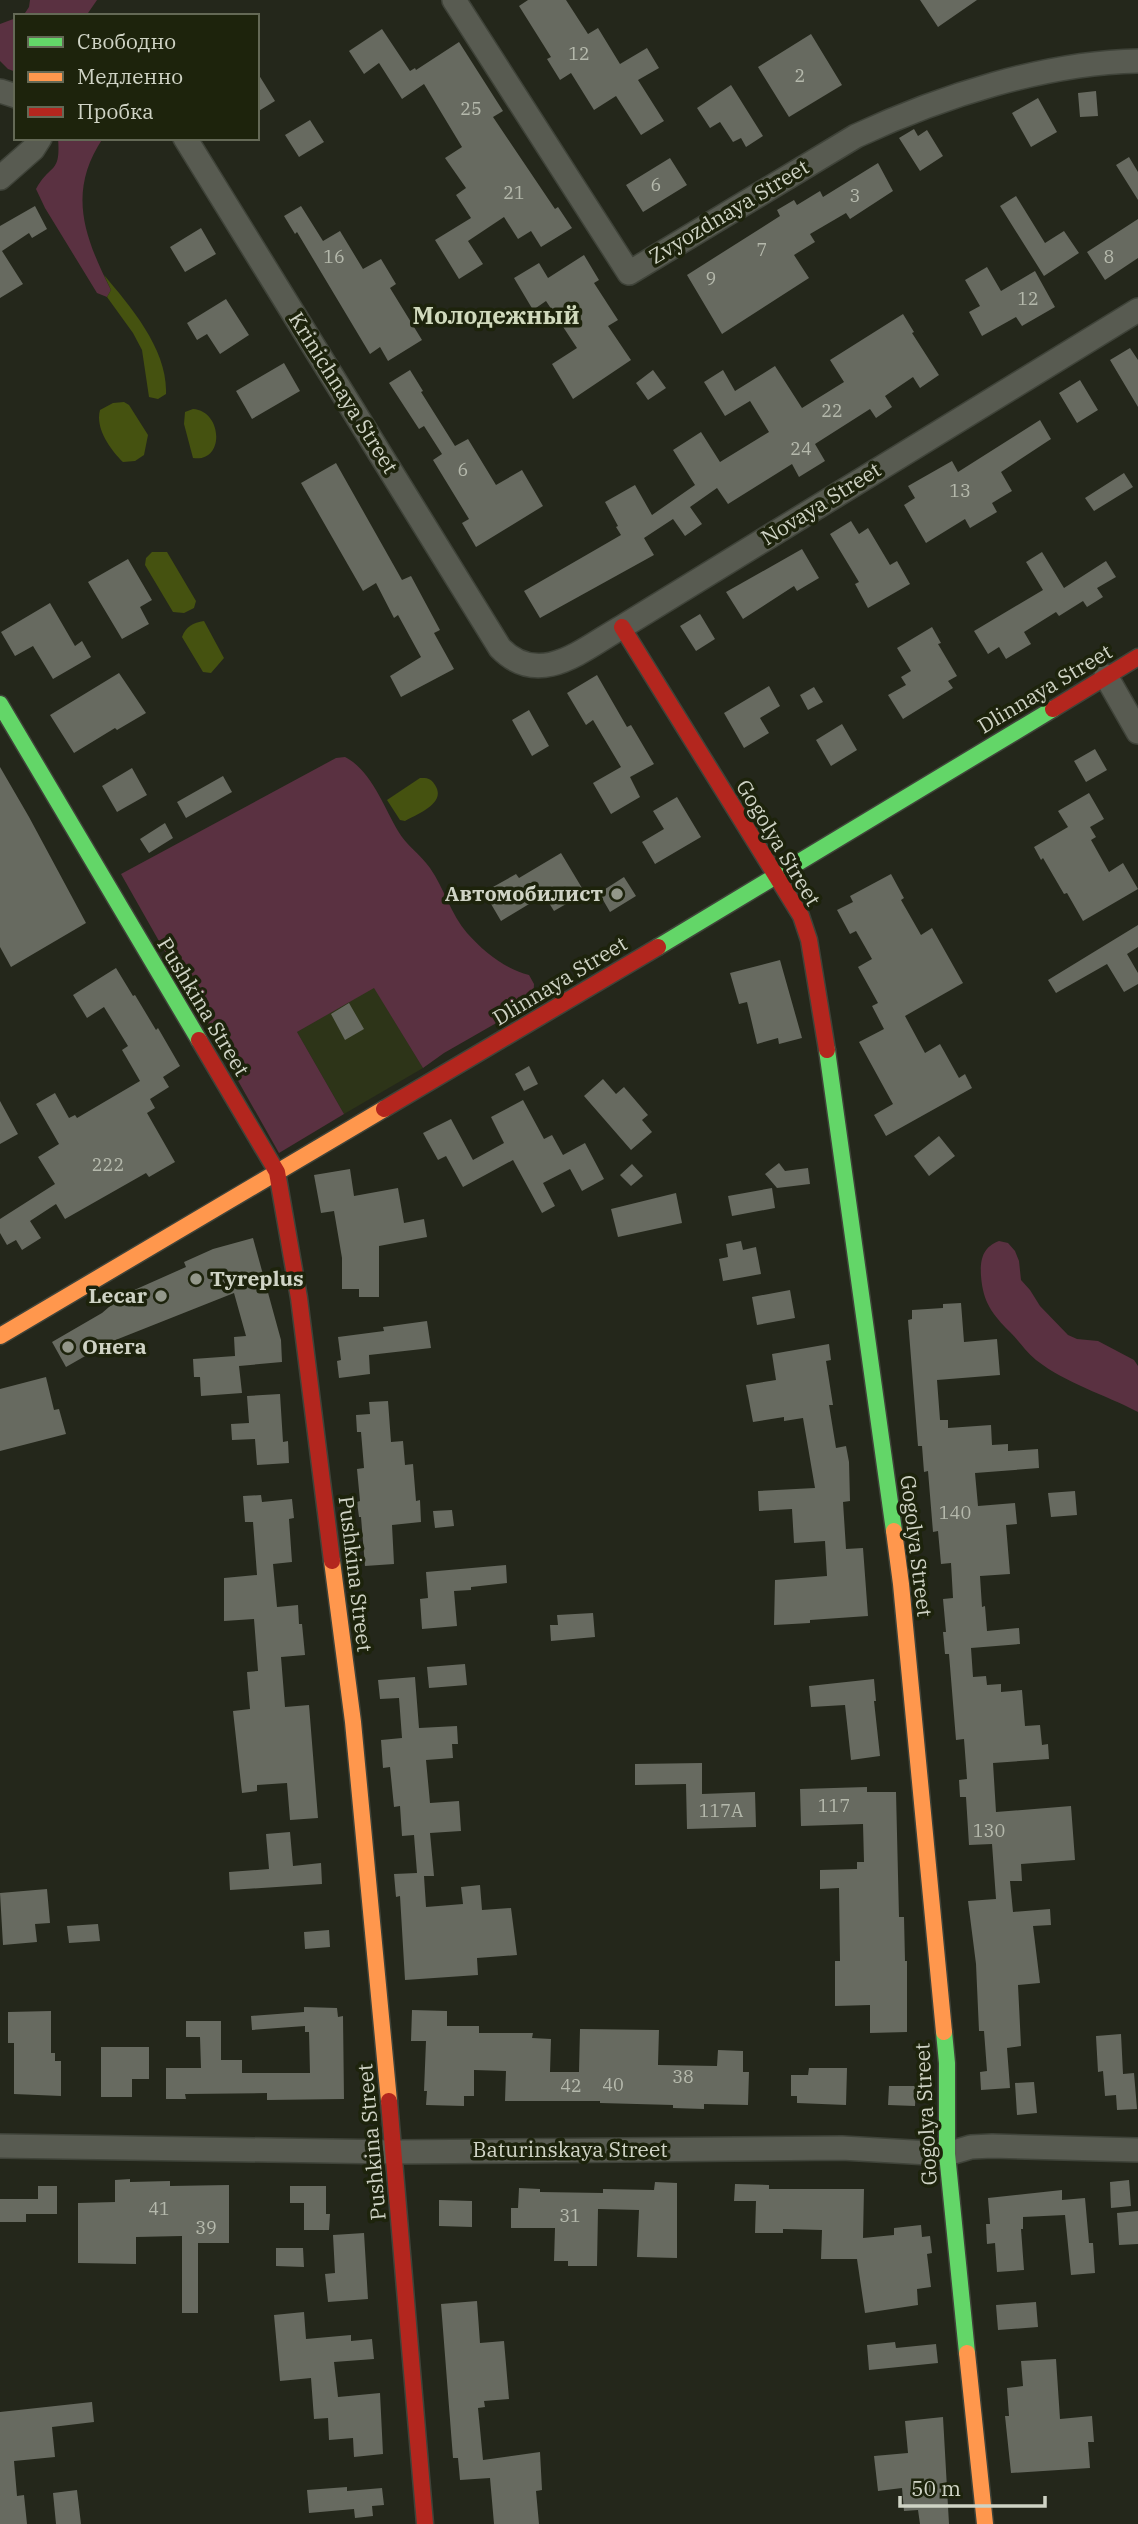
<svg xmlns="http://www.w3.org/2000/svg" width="1138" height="2524" viewBox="0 0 1138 2524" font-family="'IBM Plex Serif',serif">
<rect width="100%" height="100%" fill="#24271b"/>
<path fill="#2d3418" d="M374,987L423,1068L344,1114L297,1032Z"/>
<path fill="#5a3141" d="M30,0H97L86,16H23L29,7Z
M16,18V72L8,69L0,61V24Z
M58,138H103C67,192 84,236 111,290L107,297L97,293L45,208L36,189C50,163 61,175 58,138Z
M345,757C371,770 384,807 398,831C406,845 420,854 430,868C444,888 451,915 467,933C484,952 505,969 529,975L534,984L533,1002L444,1053L423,1068L374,988L297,1032L344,1114L279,1153L121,874L336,758Z
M999,1241L1008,1243L1015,1251L1019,1261L1021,1280L1030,1290L1040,1306L1068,1335L1077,1339L1098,1341L1134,1360L1138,1366V1412C1104,1394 1067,1384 1036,1360C1026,1352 1019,1341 1010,1332C992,1314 983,1302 981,1276C980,1259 983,1247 999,1241Z"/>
<path fill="#455210" d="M104,275C131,307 168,350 166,394L158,399L149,397L142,350L133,333L107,297L111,290Z
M124,402L129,405L148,435L144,455L135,461L123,462C110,449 95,428 100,410L113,403Z
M193,409C223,411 225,463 193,458L184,424L185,412Z
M152,552H167L196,601L194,608L184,613L173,612L145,565L146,558Z
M204,621L224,658L211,673L203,672L182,637C186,626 193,623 204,621Z
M420,778C427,778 431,778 435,785C447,803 418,814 405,821L400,820L387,800Z"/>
<path fill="#676a60" d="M528,0H566L588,34L598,28L620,64L647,48L659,68L638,80L664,121L641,135L616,96L594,110L571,73L560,80L547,59L551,57L519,6Z
M920,0H977L938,27Z
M382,29L410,71L415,68L416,70L459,42L503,111L493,117L555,209L558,207L572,228L541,247L531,231L518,239L504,217L468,241L483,264L459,279L435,240L471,218L456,195L466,188L445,158L462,147L424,84L402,99L379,63L364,74L349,51Z
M811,34L842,85L789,117L758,67Z
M257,72L275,101L257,112Z
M731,85L763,136L746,147L741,138L733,142L720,122L710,128L697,108Z
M1096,91L1098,116L1080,117L1078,93Z
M1038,98L1057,132L1031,147L1012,113Z
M310,120L324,142L299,157L285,135Z
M914,129L918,136L927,130L943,156L920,171L899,138Z
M1129,157L1138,172V200L1116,165Z
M670,158L687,185L643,212L626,185Z
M878,163L893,191L850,219L846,213L810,234L815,242L794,255L809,278L722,334L687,275L780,216L777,210L794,200L797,205L820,191L823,197Z
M1016,196L1045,243L1064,231L1079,253L1044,276L1000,206Z
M35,206L47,229L32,238L29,233L2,251L23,284L0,298V226Z
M301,206L323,241L340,231L363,269L381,259L396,284L390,288L422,340L388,361L380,347L370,354L297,232L295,234L284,216Z
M1138,219V258L1105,280L1087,252Z
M201,228L216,254L185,272L170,247Z
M584,255L599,280L594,283L618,320L608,326L631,360L573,399L552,364L577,348L546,301L533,310L514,278L539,263L548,278Z
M987,267L1001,291L1035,271L1055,307L1022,326L1016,317L982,336L969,312L980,306L965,280Z
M226,299L249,335L220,354L207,334L197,340L187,323Z
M903,314L914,332L912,333L939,375L920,388L913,377L885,396L892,407L876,418L870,409L815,444L825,461L799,477L792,464L728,504L717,488L690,507L702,524L685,536L673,519L644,538L654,555L540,618L524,591L621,535L616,527L618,526L605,502L635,485L652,515L695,485L673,450L701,432L720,462L769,432L750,401L725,416L704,382L723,370L735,391L775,366L802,408L844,382L830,360Z
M1130,348L1138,360V407L1110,360Z
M284,363L300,391L252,419L236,391Z
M410,370L423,391L421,392L455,446L468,439L496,485L522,470L543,506L476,547L462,523L469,519L433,460L442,454L424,426L419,429L389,383Z
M653,370L666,388L648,400L636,383Z
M1080,380L1098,410L1077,423L1059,393Z
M1040,420L1051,439L1001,472L1012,491L992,503L997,512L970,528L965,519L926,543L904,505L915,498L908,486L952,461L958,472Z
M336,463L402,580L411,576L440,630L434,633L454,669L401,697L390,676L421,657L398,615L394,618L376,583L363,591L301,483Z
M1124,473L1133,487L1094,511L1085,498Z
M851,521L859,534L868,528L890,565L897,561L910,584L868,608L855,584L859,582L830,534Z
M802,549L819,578L797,591L794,586L743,619L726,592Z
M1042,552L1064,588L1106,561L1116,577L1097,588L1103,597L1087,607L1083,601L1059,616L1056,612L1024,632L1031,644L1006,659L999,647L988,654L974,631L1043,590L1026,562Z
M128,559L152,600L140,607L149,624L122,639L88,582Z
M50,603L75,646L82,641L91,657L53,679L33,646L15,656L1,632Z
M700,614L715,639L696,651L680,626Z
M932,627L941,643L938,644L957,676L948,681L953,688L903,719L888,695L906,685L901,677L911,671L897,648Z
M119,673L146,713L117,730L115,728L74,753L50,715Z
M597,675L627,727L631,725L654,764L630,777L640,797L611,814L593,783L621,767L593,720L586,725L567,693Z
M769,686L780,706L760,718L769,733L744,748L724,713Z
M814,687L823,702L808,710L800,695Z
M529,710L549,746L532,756L512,720Z
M842,724L857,750L831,766L816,740Z
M1095,749L1107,770L1086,782L1074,761Z
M0,767L29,817L86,923L11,967L0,947Z
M132,768L147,795L117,812L102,786Z
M223,776L232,792L186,818L177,802Z
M1089,793L1104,819L1090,827L1096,837L1091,840L1109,872L1123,863L1138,889L1083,921L1067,893L1064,894L1043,858L1041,860L1034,847L1068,827L1058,811Z
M677,797L701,837L655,864L642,842L664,829L653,811Z
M165,823L173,838L149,853L140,839Z
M561,853L585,893L554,911L544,895L501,921L484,892L516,874L519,878Z
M891,874L904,898L901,900L921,935L932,928L963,983L905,1016L925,1053L940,1044L959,1078L965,1074L972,1088L886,1136L874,1115L893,1104L859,1042L884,1029L872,1006L878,1003L858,967L872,959L856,931L850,934L837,910L853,902L850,896Z
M624,877L636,896L610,912L599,893Z
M1138,925V947L1127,954L1138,973V984L1124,992L1107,964L1056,993L1048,980Z
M780,960L802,1038L779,1044L778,1038L757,1044L747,1002L739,1004L730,973Z
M116,968L133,996L135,995L156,1030L158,1028L180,1066L163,1077L169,1087L150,1099L155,1108L147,1113L175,1162L149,1177L146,1173L65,1219L56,1204L30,1221L41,1238L22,1250L16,1240L7,1245L0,1233V1219L55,1184L38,1157L59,1144L36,1104L55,1093L69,1118L75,1115L77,1118L140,1081L122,1050L128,1046L104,1007L87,1018L73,995Z
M349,1003L364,1029L345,1040L331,1014Z
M529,1066L538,1084L524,1091L515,1074Z
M603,1079L616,1094L624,1087L648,1115L642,1120L652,1132L631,1150L584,1096Z
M523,1100L544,1139L552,1135L563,1155L585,1143L604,1179L582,1191L570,1169L543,1183L555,1206L542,1213L513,1160L463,1187L446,1156L438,1160L423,1133L451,1119L473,1160L504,1143L491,1117Z
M0,1101L18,1134L0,1144Z
M939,1136L955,1156L929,1176L914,1156Z
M779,1163L785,1171L808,1168L810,1184L777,1188L765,1174Z
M632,1164L643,1176L631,1186L620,1175Z
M350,1169L354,1196L398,1188L404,1223L424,1219L427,1237L379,1246V1297H359V1289H342V1258L334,1211L321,1213L314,1175Z
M772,1188L775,1208L732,1216L728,1196Z
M676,1193L682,1223L618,1237L611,1209Z
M253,1238L281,1340L282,1362L239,1366L242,1393L201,1396L200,1377H194L193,1359L235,1356L234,1337L246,1336L234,1293L108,1343L66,1367L52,1342L102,1313L123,1295L186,1267L184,1262L213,1249Z
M741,1241L743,1250L756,1247L761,1274L723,1281L719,1259L728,1257L726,1244Z
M790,1290L795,1318L757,1325L752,1297Z
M961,1303L964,1342L997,1339L1000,1375L937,1380L940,1420H948V1428L991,1425L992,1445L1008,1444V1451L1038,1449L1039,1468L975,1473L978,1506L1015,1503L1017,1524L1006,1525L1010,1574L980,1576L982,1607L985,1606L987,1631L1019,1628L1020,1644L971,1648L973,1677L986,1676L987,1685L1001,1684V1692L1022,1690L1025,1726L1040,1725L1042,1745L1048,1744L1049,1759L993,1763L996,1812L1071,1806L1075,1860L1021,1864L1022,1881H1010L1013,1912L1050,1909L1051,1925L1033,1926L1040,1983L1018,1985L1021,2046L1007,2048L1010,2088L981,2090L980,2072L987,2071L984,2031H979L976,1964L968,1901L996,1899L992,1844L969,1845L966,1797H960L959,1780L967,1779L964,1739L956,1740L949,1654H945L943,1632H946L943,1599L953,1598L951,1563L941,1564L938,1531L933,1532L928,1471L924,1472L922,1446H918L908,1320L912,1319V1310L943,1308V1304Z
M427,1321L431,1348L369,1355L370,1374L339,1378L337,1361L341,1360L338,1337L384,1331L383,1327Z
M829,1344L831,1360L826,1361L833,1405H829L836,1448L846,1446L849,1462L850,1501L843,1502L846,1549L863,1548L868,1616L810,1620V1623L774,1625L775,1580L827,1576L825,1541L794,1543L792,1509L759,1511L758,1491L815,1488L803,1418L784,1421V1417L753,1422L746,1385L776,1380L772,1354Z
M46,1377L54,1410L59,1409L66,1434L0,1451V1389Z
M280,1394L283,1442L288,1441L289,1463L257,1465L255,1439L232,1440L231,1424L249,1423L247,1396Z
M388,1401L391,1442L403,1441L405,1465L413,1464L416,1501L420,1500L421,1522L392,1525L394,1564L365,1566L361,1517H359L357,1502L360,1501L357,1469L364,1468L361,1432H357L356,1415L370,1414L369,1402Z
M1075,1491L1077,1515L1051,1517L1048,1493Z
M261,1495L262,1502L292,1499L294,1518L289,1519L292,1562L273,1564L277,1607L298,1605L299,1624H302L305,1655L281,1657L285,1707L309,1705L318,1818L290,1820L287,1783L257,1785V1791L242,1793L233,1711L250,1709L247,1672L258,1671L254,1619L224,1621V1578L257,1575L253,1522H245L243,1496Z
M452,1510L454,1526L435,1528L433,1511Z
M506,1565L507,1583L471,1587V1590L454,1591L457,1626L422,1629L420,1599L428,1598L426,1572Z
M593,1613L595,1637L551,1641L550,1625H558L557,1615Z
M465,1664L467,1685L429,1688L427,1667Z
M415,1677L419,1728L457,1726L458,1744H452L453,1758L426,1760L430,1803L459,1801L461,1831L430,1833L434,1876H424L426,1907L463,1904L461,1887L480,1885L482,1910L511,1908L517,1955L477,1958L478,1975L405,1980L400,1896L396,1897L394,1874L417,1873L414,1835L402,1836L400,1806L394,1807L390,1767L383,1768L381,1740L402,1738L399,1698L380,1699L378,1680Z
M874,1679L876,1701H874L880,1756L851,1760L845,1705L811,1707L809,1686Z
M702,1763V1794L755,1792L756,1827L687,1829L686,1784L635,1785V1764Z
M867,1787V1792H896L899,1917H904L905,1961H907V2032L870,2033V2005L835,2006V1961H840L839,1888L820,1889V1870L857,1869V1862H864L863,1824L801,1826L800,1789Z
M290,1832L293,1866L321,1863L322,1884L230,1890L229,1872L269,1869L266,1834Z
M47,1889L50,1923L35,1924L37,1942L3,1945L0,1893Z
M98,1924L100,1941L69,1943L67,1926Z
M329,1930L330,1947L305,1949L304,1932Z
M304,2007L337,2008L338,2017L343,2016L344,2099L267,2100V2093L185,2094L186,2099H166V2068H201L200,2037H186V2021H221V2060H242V2073H310L309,2032H305V2026L252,2030L251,2016L304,2012Z
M412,2010L447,2011V2026H479V2033H533L532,2038L551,2039L550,2072H579L580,2029L659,2030L658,2065L717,2066L718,2050L743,2051V2072H749L748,2105L704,2104V2109L673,2108V2105L600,2103V2101H505L506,2071L474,2070V2096H464V2106L426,2105L427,2091H424L426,2041H411Z
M51,2011V2053H55V2061H61V2096L14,2094V2043H8V2012Z
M1121,2034L1123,2074L1134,2073L1137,2109L1117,2110L1116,2095L1105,2096L1103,2071L1098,2072L1096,2036Z
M101,2047H149V2079H132V2097H101Z
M809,2068H847L846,2105L797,2103V2096H791V2075H808Z
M1034,2082L1037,2113L1017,2115L1015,2083Z
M889,2086H916L915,2106L888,2105Z
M130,2179V2182L170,2181V2186L229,2185V2243H198V2313H182V2236L136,2237V2264L78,2263V2203L115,2202V2180Z
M1129,2180L1131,2206L1111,2208L1110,2182Z
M655,2182L677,2183V2258L637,2257L639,2210L598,2209L597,2266H568V2261H554L555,2228H511V2208H518L519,2188L540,2189V2192L603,2193V2189L654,2190Z
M735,2184L769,2185V2189H864L863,2238L894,2235V2228L921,2225L922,2237L930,2236L932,2253L927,2254L931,2287L917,2289L918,2305L865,2313L857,2259H821L822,2230L783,2229V2233H755L756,2201H734Z
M38,2186H57V2214H26V2222H0V2199H38Z
M290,2186H326V2214H330L329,2230H304V2203H290Z
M1062,2190V2200L1085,2198L1089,2243H1093L1095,2273L1071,2275L1065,2215L1023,2217V2229H1021L1024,2270L997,2272L995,2243L987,2244L986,2224H990L988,2198Z
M439,2200L472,2201V2227L439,2226Z
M1138,2211V2244L1119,2245L1117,2213Z
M364,2233L368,2299L328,2302L325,2274L335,2273L333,2235Z
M276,2248H303L304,2267L276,2266Z
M477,2301L480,2343L504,2341L509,2399L484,2401L485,2407L478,2408L483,2460L540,2452L542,2490L536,2491L539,2524H494L490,2478L460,2480L458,2458H453L441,2304Z
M1036,2302L1038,2327L998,2330L996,2305Z
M304,2312L306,2339L351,2335V2341L372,2339L374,2359L334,2362L338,2397L380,2393L383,2454L354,2457L353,2438L329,2440L328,2418L314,2419L311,2378L280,2381L274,2315Z
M895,2342L896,2348L936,2344L938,2363L869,2370L867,2345Z
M1056,2359L1060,2419L1092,2416L1094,2442H1088L1090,2468L1011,2473L1005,2416H1009L1007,2388L1023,2386L1021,2361Z
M92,2402L94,2422L52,2427L55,2457L14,2461L17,2496L24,2495L27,2524H0V2412Z
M943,2417L949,2524H920L918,2510L904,2511L902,2488L878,2491L874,2456L908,2453L905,2421Z
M347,2487V2491L382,2488L384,2505L372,2506L373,2516L355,2518L354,2509L309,2513L307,2490Z
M77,2490L81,2524H56L53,2493Z"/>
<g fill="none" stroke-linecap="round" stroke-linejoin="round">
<g stroke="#3f4339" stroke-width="26">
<path id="street" d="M454,0L629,273L856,136C942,96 1044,63 1138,61
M0,91L16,96
M185,138L500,648C540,689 583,649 622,627L1138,310
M0,178L33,149L40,138
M1106,676L1138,732
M0,2146L394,2152L842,2148L947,2154L971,2147L992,2146L1138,2150"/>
</g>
<g stroke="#3f4339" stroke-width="19">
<path id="fast" d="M0,704L199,1040
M658,947L1053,709
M827,1050L894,1531
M944,2032L947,2063V2154L967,2353"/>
</g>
<g stroke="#3f4339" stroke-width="19">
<path id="slow" d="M0,1336L384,1109
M894,1531L901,1584L944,2032
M332,1561L353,1722L389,2101
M967,2353L985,2524"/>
</g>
<g stroke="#3f4339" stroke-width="19">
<path id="jam" d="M622,627L801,916L809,940L827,1050
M1053,709L1138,657
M199,1040L277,1172L299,1298L332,1561
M384,1109L658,947
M389,2101L425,2524"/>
</g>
<use href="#street" stroke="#585b51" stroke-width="23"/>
<use href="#fast" stroke="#63d668" stroke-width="16"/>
<use href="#slow" stroke="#ff974d" stroke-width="16"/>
<use href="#jam" stroke="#b3261e" stroke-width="16"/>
</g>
<g fill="#93978a" stroke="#1d230c" stroke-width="2.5">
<circle cx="617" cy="894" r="7"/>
<circle cx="196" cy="1279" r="7"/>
<circle cx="161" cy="1296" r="7"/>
<circle cx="68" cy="1347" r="7"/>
</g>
<g text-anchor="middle" stroke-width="7" stroke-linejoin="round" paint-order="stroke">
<g font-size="18" fill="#b5b9ac">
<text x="579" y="60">12</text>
<text x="800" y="82">2</text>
<text x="471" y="115">25</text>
<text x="656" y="191">6</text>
<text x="514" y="199">21</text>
<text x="855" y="202">3</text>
<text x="762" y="256">7</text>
<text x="334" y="263">16</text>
<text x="1109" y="263">8</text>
<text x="711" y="285">9</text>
<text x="1028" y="305">12</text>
<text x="832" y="417">22</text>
<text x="801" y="455">24</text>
<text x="463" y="476">6</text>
<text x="960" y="497">13</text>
<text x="108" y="1171">222</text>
<text x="955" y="1519">140</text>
<text x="834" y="1812">117</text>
<text x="721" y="1817">117А</text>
<text x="989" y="1837">130</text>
<text x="683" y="2083">38</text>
<text x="613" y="2091">40</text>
<text x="571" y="2092">42</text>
<text x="159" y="2215">41</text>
<text x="570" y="2222">31</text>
<text x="206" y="2234">39</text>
</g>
<g font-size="21" fill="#cfd3c5" stroke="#1d230c">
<text transform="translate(729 212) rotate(-31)" y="7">Zvyozdnaya Street</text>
<text transform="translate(343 393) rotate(58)" y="7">Krinichnaya Street</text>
<text transform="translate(821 504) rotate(-32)" y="7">Novaya Street</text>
<text transform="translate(1045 689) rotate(-31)" y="7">Dlinnaya Street</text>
<text transform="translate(778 843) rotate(59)" y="7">Gogolya Street</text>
<text transform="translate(560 981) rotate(-31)" y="7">Dlinnaya Street</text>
<text transform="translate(203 1007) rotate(59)" y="7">Pushkina Street</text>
<text transform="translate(916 1546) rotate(83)" y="7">Gogolya Street</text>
<text transform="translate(355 1574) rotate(83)" y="7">Pushkina Street</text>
<text transform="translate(926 2114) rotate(-93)" y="7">Gogolya Street</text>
<text transform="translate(372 2142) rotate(-95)" y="7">Pushkina Street</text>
<text x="570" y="2157">Baturinskaya Street</text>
</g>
<g font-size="21" font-weight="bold" fill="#cfd3c5" stroke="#1d230c" text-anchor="end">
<text x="603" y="901">Автомобилист</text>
<text x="210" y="1286" text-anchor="start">Tyreplus</text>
<text x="147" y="1303">Lecar</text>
<text x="82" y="1354" text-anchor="start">Онега</text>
</g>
<g font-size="24" font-weight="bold" fill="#d0d9bc" stroke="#1d230c">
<text x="496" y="324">Молодежный</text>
</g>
</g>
<rect x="14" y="14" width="245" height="126" fill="#1d230c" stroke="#646956" stroke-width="2"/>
<rect x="28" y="37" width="35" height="10" fill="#63d668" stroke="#646956" stroke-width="2"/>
<text x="77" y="49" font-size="21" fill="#cfd3c5">Свободно</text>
<rect x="28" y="72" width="35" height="10" fill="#ff974d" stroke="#646956" stroke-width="2"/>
<text x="77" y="84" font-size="21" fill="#cfd3c5">Медленно</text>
<rect x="28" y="107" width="35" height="10" fill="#b3261e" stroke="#646956" stroke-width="2"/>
<text x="77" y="119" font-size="21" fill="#cfd3c5">Пробка</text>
<path d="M900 2496v10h145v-10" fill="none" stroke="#cfd3c5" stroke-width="3.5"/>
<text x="911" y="2496" font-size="21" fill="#cfd3c5" stroke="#1d230c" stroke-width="5" paint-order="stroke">50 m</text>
</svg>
